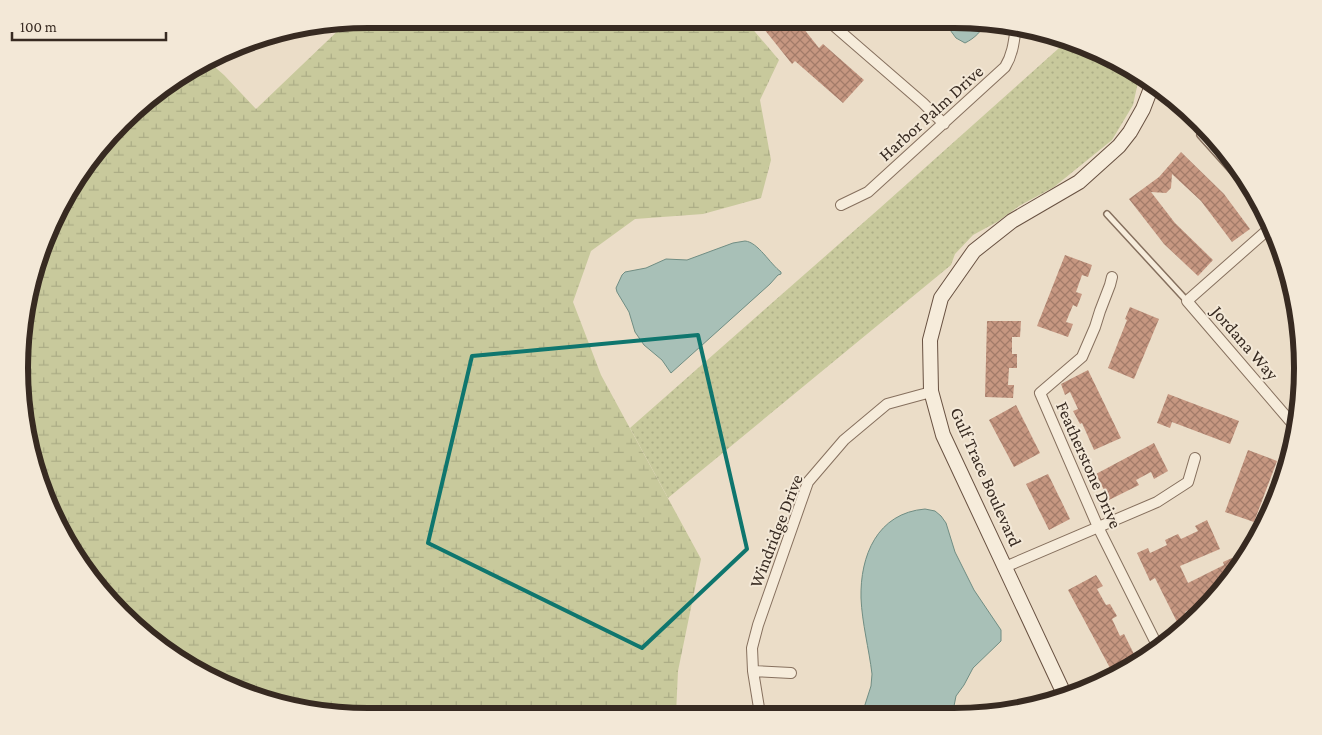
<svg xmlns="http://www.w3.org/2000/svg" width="1322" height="735" viewBox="0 0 1322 735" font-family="'Crimson Pro',serif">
<defs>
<pattern id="grass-dots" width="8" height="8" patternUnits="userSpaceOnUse" patternTransform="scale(1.25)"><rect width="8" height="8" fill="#c8c99c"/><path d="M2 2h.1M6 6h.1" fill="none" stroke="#acad86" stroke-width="1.8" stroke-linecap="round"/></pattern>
<pattern id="wetland-marsh" width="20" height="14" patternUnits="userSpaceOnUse" patternTransform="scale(1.25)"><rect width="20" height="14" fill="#c8c99c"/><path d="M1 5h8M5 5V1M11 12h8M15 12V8" fill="none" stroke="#acad86"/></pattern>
<pattern id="building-cross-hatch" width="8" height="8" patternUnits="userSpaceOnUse" patternTransform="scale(1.25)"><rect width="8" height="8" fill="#c69781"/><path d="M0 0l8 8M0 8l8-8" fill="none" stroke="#a27b69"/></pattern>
</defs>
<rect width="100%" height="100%" fill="#ebddc8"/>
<path fill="url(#grass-dots)" d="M1068,40L1129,66L1140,73L1133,105L1112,140L1054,187L1019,206L997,222L973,235L955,254L951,265L668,498L630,428L880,208Z"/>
<path fill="url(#wetland-marsh)" d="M368,19H744L779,60L760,100L771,160L761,198L703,214L635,219L591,251L573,302L601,375L701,559L678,671L676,714L345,716L256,698L193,669L105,597L45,501L19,390L31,277L78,174L155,91L209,62L224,75L256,109L347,22Z"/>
<path fill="#a8c0b7" stroke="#708d83" d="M942,19L986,21C982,31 975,38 965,43L956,38Z
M745,241C758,242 770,264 781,272V274L778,275L770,284L671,373L662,360L644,345L635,332L629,312L617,292L616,288L622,275L625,272L646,268L666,259L687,260L733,243Z
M925,509L935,511L941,516L946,523L955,552L974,590L1001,630V641L973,668L964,685L956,696L954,706L942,713L862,714L871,686L872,674C869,649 862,623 861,598C860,556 877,513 925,509Z"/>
<path fill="url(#building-cross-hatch)" d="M756,19H796L819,48L823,44L864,80L843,103L795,61L792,64Z
M1181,152L1224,194L1250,229L1232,242L1201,201L1172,174L1171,188L1166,193L1151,192L1175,223L1213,260L1198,276L1164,244L1129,199L1159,177Z
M1065,255L1092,265L1088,277L1082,275L1076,292L1082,294L1077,307L1073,305L1066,322L1073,324L1068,337L1037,326Z
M1130,307L1159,319L1134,379L1108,368L1127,320L1125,319Z
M987,321H1021L1020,337H1012V354H1017V368H1009L1008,385H1014L1013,398L985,397Z
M1088,370L1121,438L1094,450L1082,423L1080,424L1073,411L1078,409L1070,392L1065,395L1061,384Z
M1168,394L1239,421L1230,444L1172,422L1170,428L1157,423Z
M1016,405L1040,453L1014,467L989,420Z
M1154,443L1168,471L1154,479L1151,472L1136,480L1139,485L1109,500L1096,474Z
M1248,450L1277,461L1254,522L1225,512Z
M1048,474L1070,519L1049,530L1026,484Z
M1207,520L1220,549L1180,566L1188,583L1224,565L1223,562L1232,558L1237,568L1205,609L1202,603L1185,612L1187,616L1177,622L1155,578L1150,581L1137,553L1148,548L1150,553L1167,545L1165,540L1178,534L1181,539L1198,531L1195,526Z
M1096,575L1103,586L1097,589L1106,605L1110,604L1117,616L1112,619L1120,636L1124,634L1138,662L1109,677L1105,670L1110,668L1068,590Z"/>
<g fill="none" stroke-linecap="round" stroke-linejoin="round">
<g stroke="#86705e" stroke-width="8">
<path id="lane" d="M1206,129L1200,135L1261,203
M1107,214L1187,301"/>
</g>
<g stroke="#86705e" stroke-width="12">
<path id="street" d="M826,19L923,103L944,124
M841,205L868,192L1005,67C1013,54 1014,41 1016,26
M1272,226L1187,301L1297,429
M1112,277L1110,285L1100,311L1095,327L1082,357L1040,393L1098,527L1159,649
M1005,567L1157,502L1188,482L1195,458
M753,671L791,673
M760,714L753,671L752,648L758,625L808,482L844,440L887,404L931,392"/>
</g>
<g stroke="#685141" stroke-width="16">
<path id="secondary" d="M1066,698L943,435L931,391L930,340L941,298L974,251L1012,221L1079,182L1119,146L1130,132L1143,109L1153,83"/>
</g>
<use href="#lane" stroke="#f6ecdb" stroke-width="5"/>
<use href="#street" stroke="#f6ecdb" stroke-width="10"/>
<use href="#secondary" stroke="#f6ecdb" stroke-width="14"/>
</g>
<path fill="none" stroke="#0f766e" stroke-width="4" stroke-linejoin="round" d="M698,335L747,549L642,648L428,543L472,356Z"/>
<g text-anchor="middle" stroke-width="4" stroke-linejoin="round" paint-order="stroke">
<g font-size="18" fill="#372a21" stroke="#f3e8d7">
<text transform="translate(931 113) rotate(-42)" y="6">Harbor Palm Drive</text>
<text transform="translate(1245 343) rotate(49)" y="6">Jordana Way</text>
<text transform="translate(1089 465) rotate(66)" y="6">Featherstone Drive</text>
<text transform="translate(986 477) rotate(66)" y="6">Gulf Trace Boulevard</text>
<text transform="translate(776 531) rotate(-69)" y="6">Windridge Drive</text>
</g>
</g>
<path d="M0 0H1322V735H0ZM368 28H954A340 340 0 0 1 1294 368V368A340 340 0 0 1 954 708H368A340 340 0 0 1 28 368V368A340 340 0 0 1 368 28Z" fill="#f3e8d7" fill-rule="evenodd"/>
<path fill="none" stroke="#372a21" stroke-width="6" d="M368 28H954A340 340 0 0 1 1294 368V368A340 340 0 0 1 954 708H368A340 340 0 0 1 28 368V368A340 340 0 0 1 368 28Z"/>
<path d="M12 32v8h154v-8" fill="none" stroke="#372a21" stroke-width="2.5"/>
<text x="20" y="32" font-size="15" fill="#372a21" stroke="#f3e8d7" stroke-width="4" paint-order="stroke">100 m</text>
</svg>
